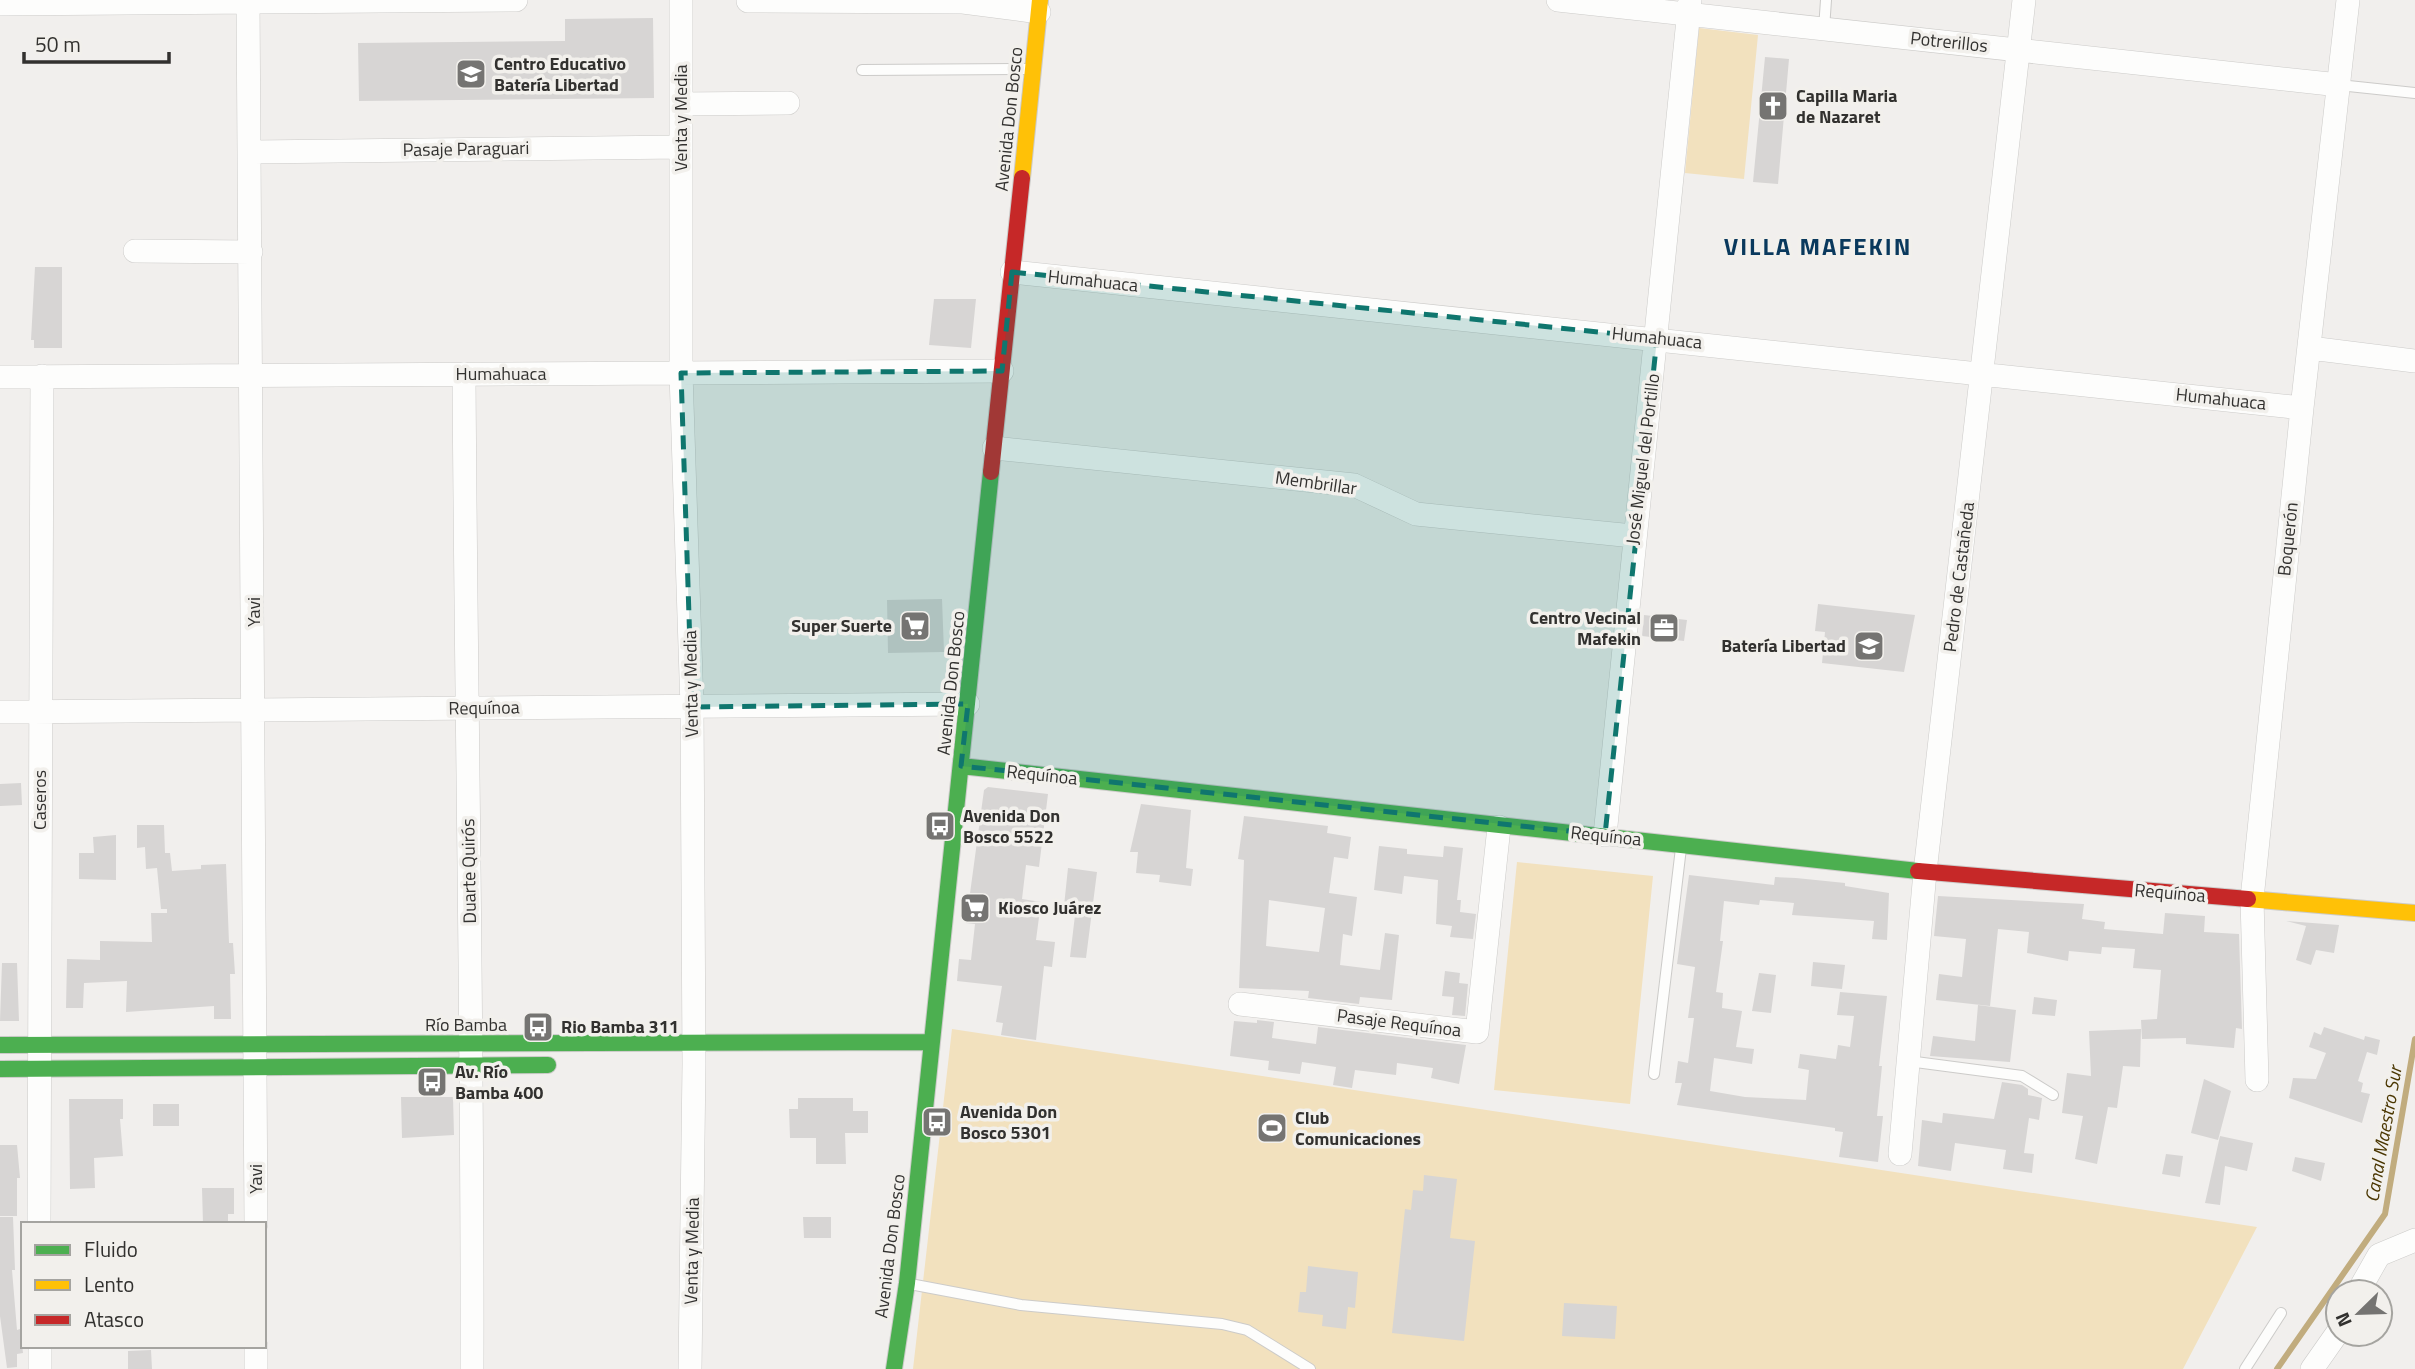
<svg xmlns="http://www.w3.org/2000/svg" width="2415" height="1369" viewBox="0 0 2415 1369" font-family="'Titillium Web',sans-serif">
<rect width="100%" height="100%" fill="#f1efed"/>
<path fill="#f2e1be" d="M1699,28L1758,35L1744,179L1685,173Z
M1517,862L1653,876L1630,1104L1494,1090Z
M952,1029L2257,1227L2183,1369H913Z"/>
<g fill="none" stroke-linecap="round" stroke-linejoin="round">
<path stroke="#c1ac7e" stroke-width="6" d="M2277,1369L2385,1214L2415,1039"/>
</g>
<path fill="#d7d5d4" fill-rule="evenodd" d="M653,18L654,98L359,101L358,43L565,41V19Z
M1765,57L1789,59L1778,184L1753,182Z
M35,267H62V348H34V340H31Z
M934,299H976L971,348L929,345Z
M942,599L944,652L888,653L887,600Z
M1818,604L1915,615L1904,672L1822,663L1825,632L1815,631Z
M1644,615L1687,620L1684,641L1642,636Z
M21,783L22,805L0,806V784Z
M988,787L1048,794L1039,867L1026,865L1022,899L1041,902L1036,940L1055,942L1052,967L1044,966L1036,1040L1001,1035L1003,1023L996,1022L1002,986L957,981L959,959L971,960L975,924L966,923L984,790Z
M1141,804L1191,810L1186,868L1193,869L1191,886L1159,882L1160,875L1136,873L1138,852H1130Z
M1244,816L1328,826L1327,833L1351,837L1348,859L1334,857L1329,893L1357,897L1352,936L1343,934L1340,965L1380,970L1385,933L1399,935L1392,1000L1360,997L1359,1004L1308,998L1309,991L1239,988L1244,860L1238,859ZM1269,900L1325,908L1319,952L1266,946Z
M137,825H164L165,853H170L172,871L201,869V865L226,864L229,943H233L235,974H230L231,1019H214V1006L126,1012L127,981L84,983L83,1008H66L67,959L100,960V941L152,942L151,913H167V909H161L157,868L146,869L145,847L137,848Z
M116,835V880L79,879V853H94L93,837Z
M1379,846L1407,849V854L1443,857L1444,846L1463,848L1457,900H1461L1460,912L1476,914L1473,939L1450,937L1452,926L1436,924L1438,880L1404,876L1402,894L1374,890Z
M1068,868L1097,872L1086,958L1070,957L1076,907L1064,906Z
M1689,875L1774,885L1775,877L1796,878L1845,883V886L1889,893L1887,940L1872,939L1874,921L1792,915L1794,903L1760,900L1759,905L1724,901L1720,941H1723L1716,992L1723,993L1722,1008L1742,1011L1736,1047L1754,1049L1752,1064L1714,1058L1710,1091L1745,1097L1806,1100L1809,1070L1798,1068L1800,1054L1836,1059L1838,1045L1850,1047L1854,1016L1837,1015L1840,992L1887,996L1879,1066H1882L1877,1116H1883L1878,1162L1839,1157L1843,1132L1835,1131V1128L1677,1105L1682,1083H1675L1678,1061L1688,1063L1694,1018H1688L1695,967L1677,964Z
M1938,896L2084,904L2082,919L2105,922L2104,929L2163,934L2165,913L2205,916L2204,932L2239,934L2242,1029L2236,1028L2234,1048L2186,1044V1038L2142,1039L2141,1020L2157,1019L2161,970L2133,968L2135,949L2102,947L2101,954L2069,951L2068,961L2027,953L2029,932L1998,929L1990,1006L1936,1000L1939,974L1962,977L1966,939L1934,936Z
M2286,921L2339,925L2334,953L2316,950L2311,965L2296,960L2306,926Z
M1813,962L1845,965L1842,989L1811,986Z
M2,963H17L19,1021H0Z
M1445,971L1460,973L1459,983L1468,984L1465,1016L1452,1015L1454,997L1442,996Z
M1759,973L1776,975L1771,1013L1752,1011Z
M2034,997L2057,1000L2055,1016L2032,1014Z
M1978,1005L2016,1010L2010,1062L1930,1056L1933,1036L1975,1041Z
M1257,1020L1274,1022L1272,1038L1316,1044L1318,1027L1466,1045L1459,1084L1431,1078L1433,1068L1397,1063L1396,1075L1355,1070L1352,1088L1333,1085L1336,1067L1302,1062L1300,1074L1268,1070L1269,1061L1230,1056L1234,1021L1257,1023Z
M2324,1027L2364,1040L2365,1036L2380,1040L2377,1055L2367,1052L2358,1081L2363,1083L2361,1092L2370,1094L2362,1123L2289,1098L2293,1078L2316,1079L2326,1053L2309,1047L2314,1032L2321,1035Z
M2141,1029L2140,1067L2123,1066L2117,1108L2108,1107L2097,1164L2075,1159L2083,1116L2062,1113L2067,1073L2091,1076L2089,1031Z
M2204,1079L2231,1091L2218,1140L2191,1133Z
M2002,1082L2022,1085L2028,1089V1095L2042,1098L2039,1120L2029,1118L2024,1153L2034,1154L2032,1173L2003,1169L2006,1150L1955,1143L1951,1171L1918,1166L1922,1120L1942,1123L1943,1113L1994,1119Z
M401,1097H453L454,1135L402,1138Z
M798,1098H853V1111H868V1133H845L846,1164H816V1138H790L789,1109H798Z
M69,1099H123V1119H120L123,1156L94,1158L95,1188L70,1189Z
M153,1104H179V1126H153Z
M2220,1136L2253,1143L2247,1171L2225,1166L2220,1205L2205,1203Z
M0,1145H17L20,1178H17V1216H0Z
M2166,1154L2183,1156L2180,1177L2162,1174Z
M2295,1157L2325,1163L2321,1181L2292,1171Z
M1424,1175L1457,1179L1450,1238L1475,1241L1464,1341L1392,1333L1405,1209L1411,1210L1413,1190L1423,1191Z
M202,1188H234V1214H228V1224H203Z
M0,1217H13L15,1270H12L17,1330L20,1329L23,1353L17,1354V1367L7,1368L0,1316Z
M803,1217H831V1238H804Z
M1308,1266L1358,1272L1355,1308L1348,1307L1346,1329L1322,1326L1323,1315L1298,1312L1300,1292H1306Z
M1564,1303L1617,1306L1615,1339L1562,1336Z
M151,1350L152,1369H128V1351Z"/>
<g fill="none" stroke-linecap="round" stroke-linejoin="round">
<g stroke="#cccbc9" stroke-width="12">
<path id="lane" d="M1824,29L1826,0
M862,70L1031,69
M2339,85L2415,93
M1908,1061L2022,1076L2053,1095
M1654,1074L1681,848
M910,1284L1021,1305L1222,1324L1247,1330L1310,1369
M2245,1369L2281,1313"/>
</g>
<g stroke="#cccbc9" stroke-width="24">
<path id="street" d="M248,0L256,1224
M681,0V373L692,707L694,1064L690,1369
M1558,0L2339,85
M748,1L963,2L1039,12
M0,4L516,0
M681,104L788,103
M250,152L681,147
M135,251L251,252
M1012,272L2302,408
M2310,348L2415,361
M464,374C466,706 473,1037 472,1369
M0,377L1002,371
M994,448L1354,485L1416,514L1633,536
M0,712L968,704
M1605,835L1690,0
M1240,1004L1477,1032L1499,827
M2257,1080L2252,899L2302,408L2348,0
M1900,1154L1925,872L2024,0
M39,1224L42,376
M2358,1292L2379,1255L2415,1240
M40,1346V1369
M256,1369V1346
M2312,1369L2338,1332"/>
</g>
<g stroke="#cccbc9" stroke-width="18">
<path id="fast" d="M961,766L1918,871
M0,1045L932,1042
M0,1069L548,1065
M894,1369L907,1283L991,472"/>
</g>
<g stroke="#cccbc9" stroke-width="18">
<path id="slow" d="M1022,178L1040,0
M2248,899L2415,913"/>
</g>
<g stroke="#cccbc9" stroke-width="18">
<path id="jam" d="M991,472L1022,178
M1918,871L2248,899"/>
</g>
<use href="#lane" stroke="#fdfdfc" stroke-width="10"/>
<use href="#street" stroke="#fdfdfc" stroke-width="23"/>
<use href="#fast" stroke="#4caf50" stroke-width="16"/>
<use href="#slow" stroke="#ffc107" stroke-width="16"/>
<use href="#jam" stroke="#c62828" stroke-width="16"/>
</g>
<path fill="#0f766e" fill-opacity="0.2" stroke="#0f766e" stroke-width="5" stroke-dasharray="14 9" stroke-linejoin="round" d="M1012,272L1657,338L1605,835L961,766L968,704L692,707L681,373L1002,371Z"/>
<defs>
<g id="school-square" transform="scale(1.575)"><rect x="-9" y="-9" width="18" height="18" rx="4" fill="#757472" stroke="#f2f0ec"/><path d="M0-5L7-2L0 1L-7-2ZM-4 1L0 2.5L4 1V4Q0 6-4 4Z" fill="#fff"/></g>
<g id="church-square" transform="scale(1.575)"><rect x="-9" y="-9" width="18" height="18" rx="4" fill="#757472" stroke="#f2f0ec"/><path d="M-1.2-6h2.4v3.5h3.3v2.4h-3.3V6h-2.4V-.1h-3.3v-2.4h3.3Z" fill="#fff"/></g>
<g id="supermarket-square" transform="scale(1.575)"><rect x="-9" y="-9" width="18" height="18" rx="4" fill="#757472" stroke="#f2f0ec"/><path d="M-6-5.5h2.5l.6 2H6L4.5 2H-2.5L-4.4-4H-6ZM-1.5 3.2a1.3 1.3 0 1 0 .1 0ZM3 3.2a1.3 1.3 0 1 0 .1 0Z" fill="#fff"/></g>
<g id="office-square" transform="scale(1.575)"><rect x="-9" y="-9" width="18" height="18" rx="4" fill="#757472" stroke="#f2f0ec"/><path d="M-6-3h4V-5.5h4V-3h4V5H-6ZM-1-4.5V-3h2v-1.5ZM-6 0V1H6V0Z" fill="#fff"/></g>
<g id="bus-square" transform="scale(1.575)"><rect x="-9" y="-9" width="18" height="18" rx="4" fill="#757472" stroke="#f2f0ec"/><path d="M-5-6H5V4H4V6H2V4H-2V6H-4V4H-5ZM-3.5-4V0h7V-4ZM-3.5 1.2v1.5H-2V1.2ZM2 1.2v1.5H3.5V1.2Z" fill="#fff"/></g>
<g id="stadium-square" transform="scale(1.575)"><rect x="-9" y="-9" width="18" height="18" rx="4" fill="#757472" stroke="#f2f0ec"/><path d="M0-5a6.5 5 0 1 0 0 10a6.5 5 0 1 0 0-10ZM-3.5-1.8h7v3.6h-7Z" fill="#fff"/></g>
</defs>
<g fill-rule="evenodd">
<use href="#school-square" x="471" y="74"/>
<use href="#church-square" x="1773" y="106"/>
<use href="#supermarket-square" x="915" y="626"/>
<use href="#office-square" x="1664" y="628"/>
<use href="#school-square" x="1869" y="646"/>
<use href="#bus-square" x="940" y="826"/>
<use href="#supermarket-square" x="975" y="908"/>
<use href="#bus-square" x="538" y="1027"/>
<use href="#bus-square" x="432" y="1082"/>
<use href="#bus-square" x="937" y="1122"/>
<use href="#stadium-square" x="1272" y="1128"/>
</g>
<g text-anchor="middle" stroke-width="7" stroke-linejoin="round" paint-order="stroke">
<g font-size="18" fill="#32312f" stroke="#f2f0ec">
<text transform="translate(1949 42) rotate(6)" y="6">Potrerillos</text>
<text transform="translate(681 118) rotate(-90)" y="6">Venta y Media</text>
<text transform="translate(1009 119) rotate(-84)" y="6">Avenida Don Bosco</text>
<text transform="translate(466 149) rotate(-1)" y="6">Pasaje Paraguari</text>
<text transform="translate(1093 281) rotate(6)" y="6">Humahuaca</text>
<text transform="translate(1657 338) rotate(6)" y="6">Humahuaca</text>
<text x="501" y="380">Humahuaca</text>
<text transform="translate(2221 399) rotate(6)" y="6">Humahuaca</text>
<text transform="translate(1643 459) rotate(-83)" y="6">José Miguel del Portillo</text>
<text transform="translate(1316 483) rotate(8)" y="6">Membrillar</text>
<text transform="translate(2288 539) rotate(-84)" y="6">Boquerón</text>
<text transform="translate(1959 577) rotate(-83)" y="6">Pedro de Castañeda</text>
<text transform="translate(254 612) rotate(-90)" y="6">Yavi</text>
<text transform="translate(951 683) rotate(-84)" y="6">Avenida Don Bosco</text>
<text transform="translate(691 684) rotate(-91)" y="6">Venta y Media</text>
<text transform="translate(484 708) rotate(-1)" y="6">Requínoa</text>
<text transform="translate(1042 775) rotate(6)" y="6">Requínoa</text>
<text transform="translate(40 800) rotate(-90)" y="6">Caseros</text>
<text transform="translate(1606 836) rotate(6)" y="6">Requínoa</text>
<text transform="translate(469 871) rotate(-91)" y="6">Duarte Quirós</text>
<text transform="translate(2170 893) rotate(5)" y="6">Requínoa</text>
<text transform="translate(1399 1023) rotate(7)" y="6">Pasaje Requínoa</text>
<text x="466" y="1031">Río Bamba</text>
<text transform="translate(256 1179) rotate(-90)" y="6">Yavi</text>
<text transform="translate(890 1246) rotate(-83)" y="6">Avenida Don Bosco</text>
<text transform="translate(692 1251) rotate(-89)" y="6">Venta y Media</text>
</g>
<g font-size="18" font-weight="bold" fill="#32312f" stroke="#f2f0ec" text-anchor="start">
<text x="494" y="70">Centro Educativo<tspan x="494" dy="21">Batería Libertad</tspan></text>
<text x="1796" y="102">Capilla Maria<tspan x="1796" dy="21">de Nazaret</tspan></text>
<text x="1641" y="624" text-anchor="end">Centro Vecinal<tspan x="1641" dy="21">Mafekin</tspan></text>
<text x="892" y="632" text-anchor="end">Super Suerte</text>
<text x="1846" y="652" text-anchor="end">Batería Libertad</text>
<text x="963" y="822">Avenida Don<tspan x="963" dy="21">Bosco 5522</tspan></text>
<text x="998" y="914">Kiosco Juárez</text>
<text x="561" y="1033">Rio Bamba 311</text>
<text x="455" y="1078">Av. Río<tspan x="455" dy="21">Bamba 400</tspan></text>
<text x="960" y="1118">Avenida Don<tspan x="960" dy="21">Bosco 5301</tspan></text>
<text x="1295" y="1124">Club<tspan x="1295" dy="21">Comunicaciones</tspan></text>
</g>
<g font-size="19" font-style="italic" fill="#4a3600" stroke="#f2f0ec">
<text transform="translate(2383 1134) rotate(-80)" y="7">Canal Maestro Sur</text>
</g>
<g font-size="24" font-weight="bold" letter-spacing="2" fill="#0a395d" stroke="#f2f0ec">
<text x="1818" y="255">VILLA MAFEKIN</text>
</g>
</g>
<rect x="21" y="1222" width="245" height="126" fill="#f2f0ec" stroke="#a5a4a0" stroke-width="2"/>
<rect x="35" y="1245" width="35" height="10" fill="#4caf50" stroke="#a5a4a0" stroke-width="2"/>
<text x="84" y="1257" font-size="21" fill="#32312f">Fluido</text>
<rect x="35" y="1280" width="35" height="10" fill="#ffc107" stroke="#a5a4a0" stroke-width="2"/>
<text x="84" y="1292" font-size="21" fill="#32312f">Lento</text>
<rect x="35" y="1315" width="35" height="10" fill="#c62828" stroke="#a5a4a0" stroke-width="2"/>
<text x="84" y="1327" font-size="21" fill="#32312f">Atasco</text>
<g transform="translate(2359 1313) rotate(247)"><circle r="33" fill="#f2f0ec" stroke="#a5a4a0" stroke-width="2"/>
<path d="M0-5L12 26L0 18L-12 26Z" fill="#757472"/>
<text y="-10" font-size="19" font-weight="bold" text-anchor="middle" fill="#32312f">N</text>
</g>
<path d="M24 52v10h145v-10" fill="none" stroke="#32312f" stroke-width="3.5"/>
<text x="35" y="52" font-size="21" fill="#32312f" stroke="#f2f0ec" stroke-width="5" paint-order="stroke">50 m</text>
</svg>
